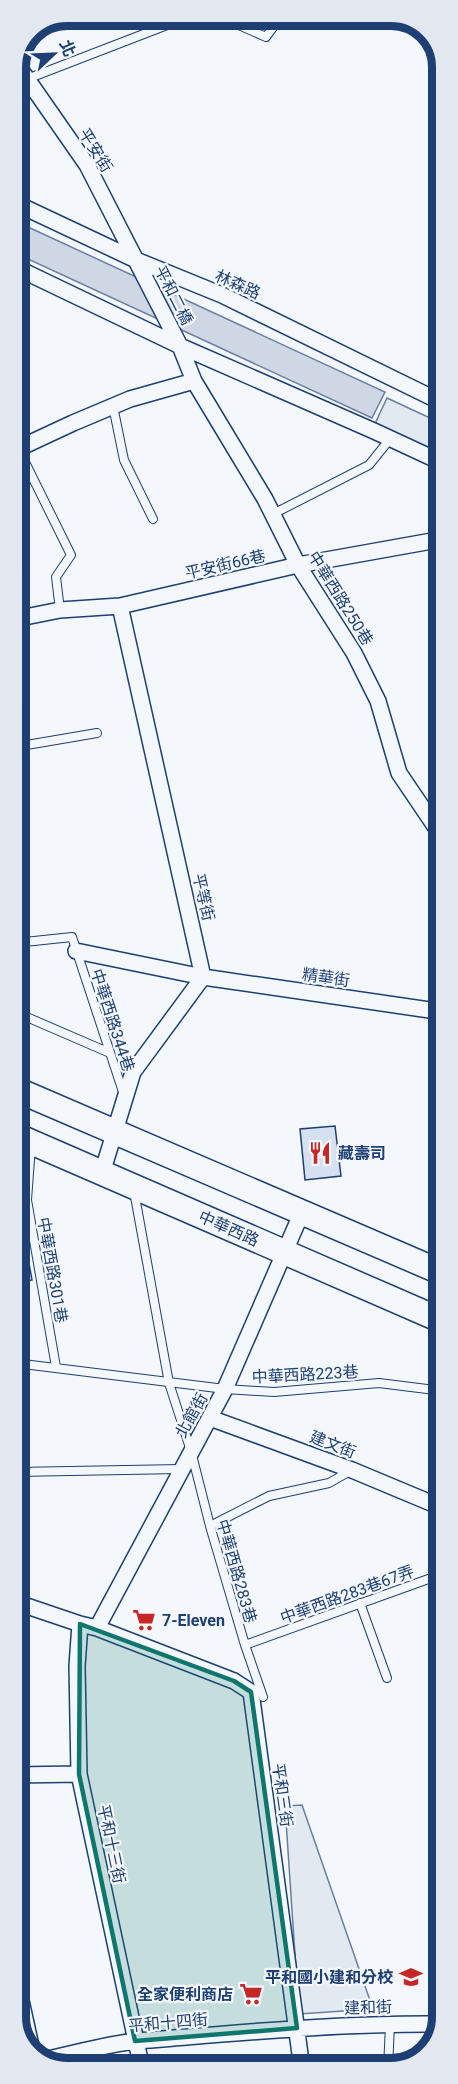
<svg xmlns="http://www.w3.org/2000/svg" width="458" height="2084" viewBox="0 0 458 2084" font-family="Roboto,'Noto Sans TC',sans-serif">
<rect width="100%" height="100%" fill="#f4f7fb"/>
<path fill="#e3e9f0" stroke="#687fa3" stroke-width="1.5" d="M387,398L443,424V459L374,426Z
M302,1805L373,2009L299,2014L285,1806Z"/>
<path fill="#cfd7e4" stroke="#687fa3" stroke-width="1.5" d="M15,221L385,392L372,418L15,253Z"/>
<path fill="#d5e0f0" stroke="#1d3f73" stroke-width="1.5" d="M335,1126L341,1176L305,1180L300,1129Z
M15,1187L32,1280L15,1283Z"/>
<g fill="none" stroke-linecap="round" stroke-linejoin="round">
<g stroke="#1d3f73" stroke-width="10">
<path id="lane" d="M216,15L266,37L282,15
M27,79L193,15
M113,406L124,460L153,519
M18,448L71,555L56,577L60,610
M273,514L369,465L390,439
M15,747L97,733
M15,943L72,937L124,1095
M15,1012L110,1053
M31,1146L27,1200L56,1367
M134,1191L169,1383L191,1451L210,1526L245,1645L263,1697
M15,1363L225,1389L274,1392L379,1383L443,1391
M15,1472L181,1469
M210,1526L269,1496L329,1483L350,1471
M360,1603L387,1678
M245,1645L434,1577L443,1601
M388,2069L390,2024"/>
</g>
<g stroke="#1d3f73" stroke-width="18">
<path id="street" d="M15,203L136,260L222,295L443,403
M15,267L180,346L374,431L443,463
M194,381L265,499L298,565L354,653L378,701L399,773L443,838
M15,450L73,423L130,399L194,381L180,346L87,165L16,63
M15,619L60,610L120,606L298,565L443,539
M76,951L203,977L443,1012
M102,1173L133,1072L203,977L120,606
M210,1418L352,1470L443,1508
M15,1602L80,1624L97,1628L234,1681L251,1692L302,2069
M80,1624L77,1666L79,1774L142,2069
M97,1628L225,1389L302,1212
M15,1775L79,1774
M15,1973L33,2055
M43,2060C73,2054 106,2044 137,2041C238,2033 339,2023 441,2024"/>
</g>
<g stroke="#1d3f73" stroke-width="27">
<path id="primary" d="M15,1089L443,1273
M15,1135L443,1321"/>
</g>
<use href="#lane" stroke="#f4f7fb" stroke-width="8"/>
<use href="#street" stroke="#f4f7fb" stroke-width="15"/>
<use href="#primary" stroke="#f4f7fb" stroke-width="24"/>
</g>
<path fill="#0f766e" fill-opacity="0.2" stroke="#0f766e" stroke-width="4.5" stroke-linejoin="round" d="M80,1624L234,1681L251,1692L297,2028L135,2041L79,1774Z"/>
<defs>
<g id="restaurant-bare" transform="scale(1.8)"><path d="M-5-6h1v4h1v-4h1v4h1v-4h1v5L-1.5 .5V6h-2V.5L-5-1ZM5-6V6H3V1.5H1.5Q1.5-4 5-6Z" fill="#c62828" stroke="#f4f7fb" stroke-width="2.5" paint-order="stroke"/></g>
<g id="supermarket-bare" transform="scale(1.8)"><path d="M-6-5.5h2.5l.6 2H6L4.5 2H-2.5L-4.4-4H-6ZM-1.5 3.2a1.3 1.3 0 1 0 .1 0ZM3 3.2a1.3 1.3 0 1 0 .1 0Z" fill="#c62828" stroke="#f4f7fb" stroke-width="2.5" paint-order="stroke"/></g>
<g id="school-bare" transform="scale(1.8)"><path d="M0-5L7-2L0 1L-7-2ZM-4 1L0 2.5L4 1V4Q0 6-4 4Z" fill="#c62828" stroke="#f4f7fb" stroke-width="2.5" paint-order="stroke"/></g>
</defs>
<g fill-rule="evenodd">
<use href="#restaurant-bare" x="320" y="1153"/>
<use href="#supermarket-bare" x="144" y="1620"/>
<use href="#school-bare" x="411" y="1977"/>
<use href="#supermarket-bare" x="251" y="1994"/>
</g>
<g text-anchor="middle" stroke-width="4.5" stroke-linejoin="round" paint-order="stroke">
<g font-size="16" fill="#1d3f73" stroke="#f4f7fb">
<text transform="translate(96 150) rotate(58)" y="6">平安街</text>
<text transform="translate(238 284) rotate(24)" y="6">林森路</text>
<text transform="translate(174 295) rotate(63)" y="6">平和二橋</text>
<text transform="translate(225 564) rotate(-13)" y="6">平安街66巷</text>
<text transform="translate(341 598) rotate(58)" y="6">中華西路250巷</text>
<text transform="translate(204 897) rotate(77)" y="6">平等街</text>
<text transform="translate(326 977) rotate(8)" y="6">精華街</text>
<text transform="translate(113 1020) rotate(72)" y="6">中華西路344巷</text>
<text transform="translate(229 1228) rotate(24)" y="6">中華西路</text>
<text transform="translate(53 1270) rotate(80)" y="6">中華西路301巷</text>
<text transform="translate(305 1374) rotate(-3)" y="6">中華西路223巷</text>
<text transform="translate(191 1415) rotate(-61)" y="6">北館街</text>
<text transform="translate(333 1444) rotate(21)" y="6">建文街</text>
<text transform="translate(237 1571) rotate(74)" y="6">中華西路283巷</text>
<text transform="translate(347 1594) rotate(-20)" y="6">中華西路283巷67弄</text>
<text transform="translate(283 1795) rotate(82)" y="6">平和三街</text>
<text transform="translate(112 1844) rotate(78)" y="6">平和十三街</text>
<text transform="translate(368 2007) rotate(-2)" y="6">建和街</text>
<text transform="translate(168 2022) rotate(-5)" y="6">平和十四街</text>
</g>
<g font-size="16" font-weight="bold" fill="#1d3f73" stroke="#f4f7fb" text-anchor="start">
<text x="338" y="1159">藏壽司</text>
<text x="162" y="1626">7-Eleven</text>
<text x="393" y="1983" text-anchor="end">平和國小建和分校</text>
<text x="233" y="2000" text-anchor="end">全家便利商店</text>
</g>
</g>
<path d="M0 0H458V2084H0ZM67 26H391A41 41 0 0 1 432 67V2017A41 41 0 0 1 391 2058H67A41 41 0 0 1 26 2017V67A41 41 0 0 1 67 26Z" fill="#e3e8f0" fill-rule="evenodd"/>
<path fill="none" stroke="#1d3f73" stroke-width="8" d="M67 26H391A41 41 0 0 1 432 67V2017A41 41 0 0 1 391 2058H67A41 41 0 0 1 26 2017V67A41 41 0 0 1 67 26Z"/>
<g transform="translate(54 54) rotate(67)" stroke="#f4f7fb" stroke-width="4.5" paint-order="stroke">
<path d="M0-4.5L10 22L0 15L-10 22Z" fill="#1d3f73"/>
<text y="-9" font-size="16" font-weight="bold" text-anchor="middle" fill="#1d3f73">北</text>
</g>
</svg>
